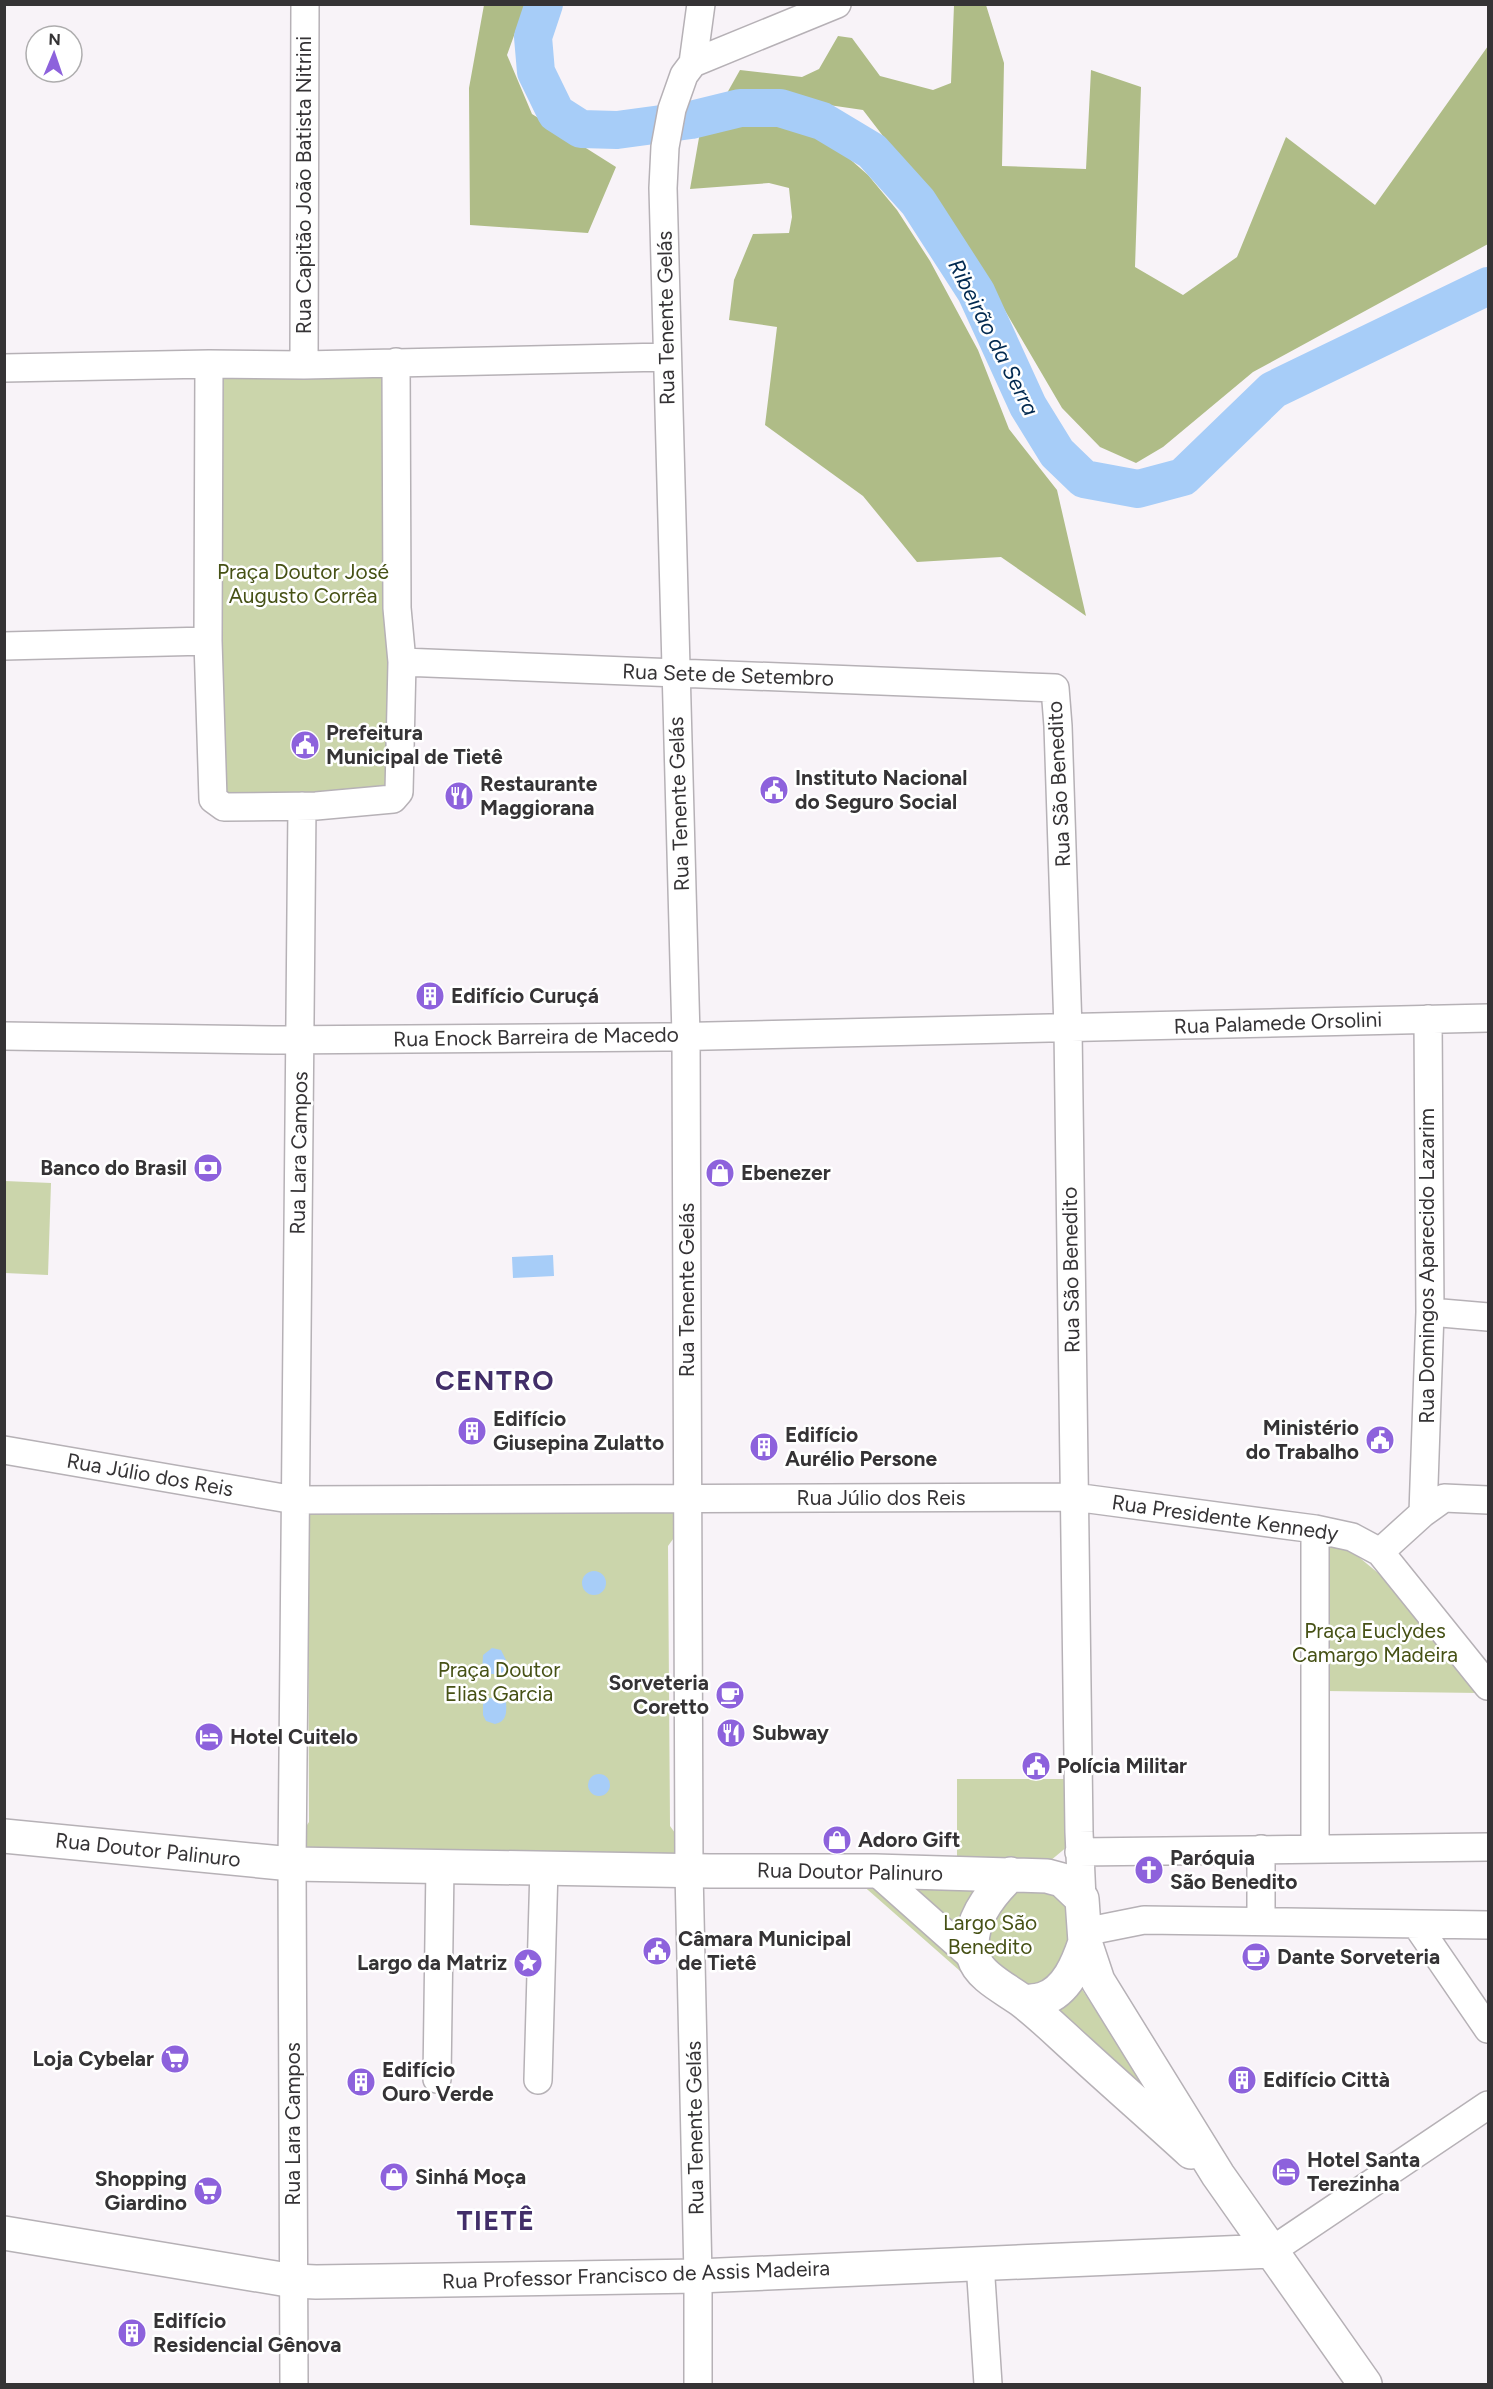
<svg xmlns="http://www.w3.org/2000/svg" width="1493" height="2389" viewBox="0 0 1493 2389" font-family="Figtree,sans-serif">
<rect width="100%" height="100%" fill="#f8f3f8"/>
<path fill="#cbd5ab" d="M211,370H392L396,793L216,798Z
M5,1181L51,1183L48,1275L5,1273Z
M328,1508L337,1514L633,1512L675,1508L676,1535L668,1546L670,1826L678,1837V1854L306,1853L303,1831L309,1822L308,1538L302,1513Z
M1328,1544L1349,1549L1389,1582L1480,1693L1326,1691Z
M957,1779H1067L1068,1846L1044,1866H957Z
M860,1883L1047,1888L1071,1903L1081,1988L1159,2105L993,2000Z"/>
<path fill="#afbc87" d="M484,5H525L507,55L532,114L616,167L588,233L470,225L469,88Z
M954,5H986L1004,63L1002,166L1086,169L1091,70L1141,87L1135,267L1183,295L1237,257L1286,137L1375,205L1488,46V244L1253,372L1163,447L1136,463L1100,447L1062,408L966,244L863,110L774,97L722,102L740,70L802,77L819,69L838,36L852,38L880,76L933,90L951,83Z
M777,121L827,139L868,175L897,210L930,261L978,350L1009,429L1057,490L1086,616L1001,557L917,562L863,496L765,425L777,327L729,320L734,280L753,234L789,233L792,217L789,188L769,183L690,189L700,132Z"/>
<path fill="#a7cdf8" d="M553,1255L554,1276L513,1278L512,1257Z
M582 1583a12 12 0 1 1 24 0a12 12 0 1 1-24 0Z
M492,1648L501,1650L506,1660V1674H482L483,1655Z
M483,1698H506C506,1709 509,1721 495,1724L486,1721L483,1715Z
M588 1785a11 11 0 1 1 22 0a11 11 0 1 1-22 0Z"/>
<g fill="none" stroke-linecap="round" stroke-linejoin="round">
<path stroke="#a7cdf8" stroke-width="38" d="M544,4L533,37L536,72L556,113L581,129L617,130L691,120L740,108H780L822,121L872,151L918,202L976,292L1028,406L1057,453L1084,479L1138,489L1183,477L1273,390L1488,286"/>
<g stroke="#b6b1b6" stroke-width="30">
<path id="minor" d="M693,63L701,4
M209,364L208,641L213,799L224,807L316,806L393,799L399,792L402,662L397,608L396,362
M304,365L305,4
M4,368L209,364L304,365L666,357
M4,646L208,641
M402,662L1055,688L1058,726L1068,1029L1079,1832L1082,1899
M4,1036L273,1040L663,1037L1488,1018
M1430,1312L1488,1317
M4,1450L295,1500L1074,1497L1315,1529L1352,1537L1380,1552L1488,1686
M1423,1513L1430,1312L1428,1019
M1380,1552L1423,1513L1444,1498L1488,1500
M1261,1849V1921
M1315,1849V1529
M1079,1852L1488,1847
M875,1871L974,1959
M1416,1924L1488,2029
M1084,1932L1144,1920L1488,1925
M437,2079L440,1866
M538,2080L544,1868
M1271,2251L1488,2105
M980,2263L988,2384
M294,2384L292,1864L302,806
M698,2384V2276L689,1871L686,1036L663,188L665,147L672,109L684,75L693,63L837,4"/>
</g>
<g stroke="#b6b1b6" stroke-width="36">
<path id="major" d="M4,1836L292,1864L710,1871H875L1047,1876L1062,1880L1082,1899L1085,1942L1098,1981L1218,2175L1365,2384
M1011,1874C989,1895 965,1925 974,1958C979,1976 1006,1989 1021,2000C1041,2015 1060,2034 1079,2051C1116,2085 1154,2118 1191,2152
M1024,2002C1030,2001 1037,2001 1043,1999C1067,1991 1078,1963 1085,1942
M4,2233L294,2281L316,2282L698,2276L1271,2251"/>
</g>
<use href="#minor" stroke="#fff" stroke-width="27"/>
<use href="#major" stroke="#fff" stroke-width="33"/>
</g>
<defs>
<g id="civic-disc" transform="scale(1.5)"><circle r="9.5" fill="#8d62dc" stroke="#fff"/><path d="M-.6-6.5H3V-4.5H.6V-3L4-1V1h2V6H-6V1h2V-1L-.6-3ZM-1.2 2.5V6h2.4V2.5Z" fill="#fff"/></g>
<g id="restaurant-disc" transform="scale(1.5)"><circle r="9.5" fill="#8d62dc" stroke="#fff"/><path d="M-5-6h1v4h1v-4h1v4h1v-4h1v5L-1.5 .5V6h-2V.5L-5-1ZM5-6V6H3V1.5H1.5Q1.5-4 5-6Z" fill="#fff"/></g>
<g id="building-disc" transform="scale(1.5)"><circle r="9.5" fill="#8d62dc" stroke="#fff"/><path d="M-4-6H4V6H1V3H-1V6H-4ZM-2.5-4.3h1.7v1.8h-1.7ZM.8-4.3h1.7v1.8H.8ZM-2.5-1h1.7V.8h-1.7ZM.8-1h1.7V.8H.8Z" fill="#fff"/></g>
<g id="bank-disc" transform="scale(1.5)"><circle r="9.5" fill="#8d62dc" stroke="#fff"/><path d="M-6-4H6V4H-6ZM0-2.3a2.3 2.3 0 1 0 0 4.6a2.3 2.3 0 1 0 0-4.6Z" fill="#fff"/></g>
<g id="shop-disc" transform="scale(1.5)"><circle r="9.5" fill="#8d62dc" stroke="#fff"/><path d="M-5-2.5h2.3a2.7 3.5 0 0 1 5.4 0H5L5.5 6h-11ZM-1.5-2.5h3a1.5 2.3 0 0 0-3 0Z" fill="#fff"/></g>
<g id="cafe-disc" transform="scale(1.5)"><circle r="9.5" fill="#8d62dc" stroke="#fff"/><path d="M-5.5-4.5H6V0H3Q3 3.5 0 3.5H-2.5Q-5.5 3.5-5.5 0ZM3-3.2v2h1.7v-2ZM-6 4.5H4V6H-6Z" fill="#fff"/></g>
<g id="hotel-disc" transform="scale(1.5)"><circle r="9.5" fill="#8d62dc" stroke="#fff"/><path d="M-6-4.5h1.5V1H6V5H4.5V3h-9V5H-6ZM-4 0a1.8 1.8 0 1 1 3.6 0ZM.5 0V-2.5h3Q6-2.5 6 0Z" fill="#fff"/></g>
<g id="church-disc" transform="scale(1.5)"><circle r="9.5" fill="#8d62dc" stroke="#fff"/><path d="M-1.2-6h2.4v3.5h3.3v2.4h-3.3V6h-2.4V-.1h-3.3v-2.4h3.3Z" fill="#fff"/></g>
<g id="sight-disc" transform="scale(1.5)"><circle r="9.5" fill="#8d62dc" stroke="#fff"/><path d="M0-6L1.8-2.2L6-1.7L2.9 1.2L3.7 5.4L0 3.3L-3.7 5.4L-2.9 1.2L-6-1.7L-1.8-2.2Z" fill="#fff"/></g>
<g id="supermarket-disc" transform="scale(1.5)"><circle r="9.5" fill="#8d62dc" stroke="#fff"/><path d="M-6-5.5h2.5l.6 2H6L4.5 2H-2.5L-4.4-4H-6ZM-1.5 3.2a1.3 1.3 0 1 0 .1 0ZM3 3.2a1.3 1.3 0 1 0 .1 0Z" fill="#fff"/></g>
</defs>
<g fill-rule="evenodd">
<use href="#civic-disc" x="305" y="745"/>
<use href="#civic-disc" x="774" y="790"/>
<use href="#restaurant-disc" x="459" y="796"/>
<use href="#building-disc" x="430" y="996"/>
<use href="#bank-disc" x="208" y="1168"/>
<use href="#shop-disc" x="720" y="1173"/>
<use href="#building-disc" x="472" y="1431"/>
<use href="#civic-disc" x="1380" y="1440"/>
<use href="#building-disc" x="764" y="1447"/>
<use href="#cafe-disc" x="730" y="1695"/>
<use href="#restaurant-disc" x="731" y="1733"/>
<use href="#hotel-disc" x="209" y="1737"/>
<use href="#civic-disc" x="1036" y="1766"/>
<use href="#shop-disc" x="837" y="1840"/>
<use href="#church-disc" x="1149" y="1870"/>
<use href="#civic-disc" x="657" y="1951"/>
<use href="#cafe-disc" x="1256" y="1957"/>
<use href="#sight-disc" x="528" y="1963"/>
<use href="#supermarket-disc" x="175" y="2059"/>
<use href="#building-disc" x="1242" y="2080"/>
<use href="#building-disc" x="361" y="2082"/>
<use href="#hotel-disc" x="1286" y="2172"/>
<use href="#shop-disc" x="394" y="2177"/>
<use href="#supermarket-disc" x="208" y="2191"/>
<use href="#building-disc" x="132" y="2333"/>
</g>
<g text-anchor="middle" stroke-width="5" stroke-linejoin="round" paint-order="stroke">
<g font-size="21" fill="#353335" stroke="#fff">
<text transform="translate(304 185) rotate(-90)" y="7">Rua Capitão João Batista Nitrini</text>
<text transform="translate(666 318) rotate(-91)" y="7">Rua Tenente Gelás</text>
<text transform="translate(728 675) rotate(2)" y="7">Rua Sete de Setembro</text>
<text transform="translate(1059 784) rotate(-93)" y="7">Rua São Benedito</text>
<text transform="translate(679 804) rotate(-92)" y="7">Rua Tenente Gelás</text>
<text transform="translate(1278 1023) rotate(-2)" y="7">Rua Palamede Orsolini</text>
<text transform="translate(536 1037) rotate(-1)" y="7">Rua Enock Barreira de Macedo</text>
<text transform="translate(299 1153) rotate(-89)" y="7">Rua Lara Campos</text>
<text transform="translate(1427 1266) rotate(-90)" y="7">Rua Domingos Aparecido Lazarim</text>
<text transform="translate(1071 1270) rotate(-91)" y="7">Rua São Benedito</text>
<text transform="translate(687 1290) rotate(-90)" y="7">Rua Tenente Gelás</text>
<text transform="translate(150 1475) rotate(10)" y="7">Rua Júlio dos Reis</text>
<text x="881" y="1505">Rua Júlio dos Reis</text>
<text transform="translate(1225 1518) rotate(8)" y="7">Rua Presidente Kennedy</text>
<text transform="translate(148 1850) rotate(6)" y="7">Rua Doutor Palinuro</text>
<text transform="translate(850 1872) rotate(1)" y="7">Rua Doutor Palinuro</text>
<text transform="translate(293 2124) rotate(-90)" y="7">Rua Lara Campos</text>
<text transform="translate(695 2128) rotate(-91)" y="7">Rua Tenente Gelás</text>
<text transform="translate(636 2275) rotate(-2)" y="7">Rua Professor Francisco de Assis Madeira</text>
</g>
<g font-size="21" fill="#465115" stroke="#fff">
<text x="303" y="579">Praça Doutor José<tspan x="303" dy="24">Augusto Corrêa</tspan></text>
<text x="1375" y="1638">Praça Euclydes<tspan x="1375" dy="24">Camargo Madeira</tspan></text>
<text x="499" y="1677">Praça Doutor<tspan x="499" dy="24">Elias Garcia</tspan></text>
<text x="990" y="1930">Largo São<tspan x="990" dy="24">Benedito</tspan></text>
</g>
<g font-size="21" font-weight="bold" fill="#353335" stroke="#fff" text-anchor="start">
<text x="326" y="740">Prefeitura<tspan x="326" dy="24">Municipal de Tietê</tspan></text>
<text x="795" y="785">Instituto Nacional<tspan x="795" dy="24">do Seguro Social</tspan></text>
<text x="480" y="791">Restaurante<tspan x="480" dy="24">Maggiorana</tspan></text>
<text x="451" y="1003">Edifício Curuçá</text>
<text x="187" y="1175" text-anchor="end">Banco do Brasil</text>
<text x="741" y="1180">Ebenezer</text>
<text x="493" y="1426">Edifício<tspan x="493" dy="24">Giusepina Zulatto</tspan></text>
<text x="1359" y="1435" text-anchor="end">Ministério<tspan x="1359" dy="24">do Trabalho</tspan></text>
<text x="785" y="1442">Edifício<tspan x="785" dy="24">Aurélio Persone</tspan></text>
<text x="709" y="1690" text-anchor="end">Sorveteria<tspan x="709" dy="24">Coretto</tspan></text>
<text x="752" y="1740">Subway</text>
<text x="230" y="1744">Hotel Cuitelo</text>
<text x="1057" y="1773">Polícia Militar</text>
<text x="858" y="1847">Adoro Gift</text>
<text x="1170" y="1865">Paróquia<tspan x="1170" dy="24">São Benedito</tspan></text>
<text x="678" y="1946">Câmara Municipal<tspan x="678" dy="24">de Tietê</tspan></text>
<text x="1277" y="1964">Dante Sorveteria</text>
<text x="507" y="1970" text-anchor="end">Largo da Matriz</text>
<text x="154" y="2066" text-anchor="end">Loja Cybelar</text>
<text x="382" y="2077">Edifício<tspan x="382" dy="24">Ouro Verde</tspan></text>
<text x="1263" y="2087">Edifício Città</text>
<text x="1307" y="2167">Hotel Santa<tspan x="1307" dy="24">Terezinha</tspan></text>
<text x="415" y="2184">Sinhá Moça</text>
<text x="187" y="2186" text-anchor="end">Shopping<tspan x="187" dy="24">Giardino</tspan></text>
<text x="153" y="2328">Edifício<tspan x="153" dy="24">Residencial Gênova</tspan></text>
</g>
<g font-size="22" font-style="italic" fill="#022a51" stroke="#fff">
<text transform="translate(994 337) rotate(63)" y="8">Ribeirão da Serra</text>
</g>
<g font-size="27" font-weight="bold" letter-spacing="1.5" fill="#422e69" stroke="#fff">
<text x="495" y="1390">CENTRO</text>
<text x="496" y="2230">TIETÊ</text>
</g>
</g>
<rect width="1493" height="2389" fill="none" stroke="#353335" stroke-width="12"/>
<g transform="translate(54 54) rotate(2)"><circle r="28" fill="#ffffff" stroke="#aeadae" stroke-width="1.5"/>
<path d="M0-4.5L10 22L0 15L-10 22Z" fill="#8d62dc"/>
<text y="-9" font-size="16" font-weight="bold" text-anchor="middle" fill="#353335">N</text>
</g>
</svg>
